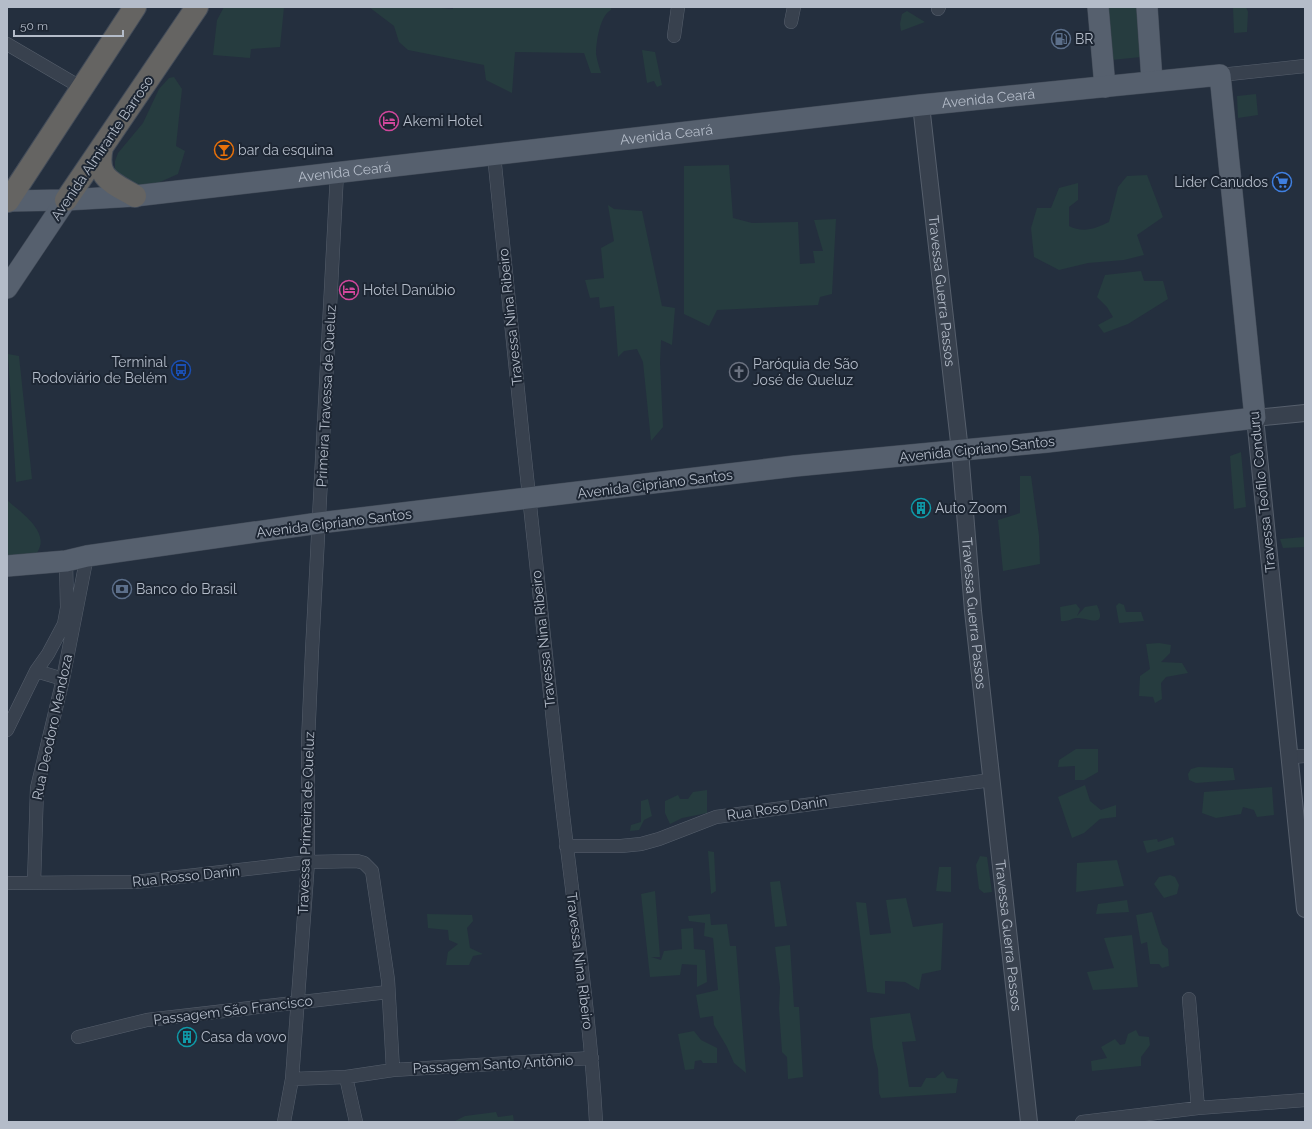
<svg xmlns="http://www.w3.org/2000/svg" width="1312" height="1129" viewBox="0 0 1312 1129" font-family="Raleway,sans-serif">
<rect width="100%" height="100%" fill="#242f3e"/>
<path fill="#263c3f" d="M224,7H284L280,47L251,49L250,58L213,55L217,20Z
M369,7H430L453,9V7H611V10C600,15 596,42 596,54C597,60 599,67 601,73H591L584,53L515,52L512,93L486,80L484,65L408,50L399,42L394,26Z
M1107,7H1138L1141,57L1111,60Z
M1233,7H1246L1248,12L1247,32L1234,33Z
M907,11L925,22L901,31L900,24L902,14Z
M642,50L655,52L662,85L657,87L654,81L647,83Z
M174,77L182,89L176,146L185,151L178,174L142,190L128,186L115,170V161L118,153L143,123L159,89L169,78Z
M1256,94L1258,115L1238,118L1237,96Z
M729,165L733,218L752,223L798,222L800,264L815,263L813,251H823L814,220L836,219L832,294L820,297L818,305L717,310L709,326L684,314V166Z
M1147,175L1163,217L1137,235L1144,255L1124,260L1088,263L1059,270L1034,257L1031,228L1037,208H1051L1059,188L1078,183V200L1069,207V226C1083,233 1095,229 1109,222L1118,187L1127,176Z
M608,205L614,209L642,211L662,306L675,308L672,345L661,340L660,363L663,427L651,441L643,362L637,349L624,351L618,357L614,306L600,308L599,297L590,298L585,280L604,278L601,248L614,241Z
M1141,271L1144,281H1163L1168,299L1128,324L1104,333L1098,325L1113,317L1107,307L1097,297L1105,275Z
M8,354L19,356L32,479L16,482Z
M1241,452L1246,507L1234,509L1230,456Z
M1020,476H1031L1039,536L1040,564L1003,571L998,520L1020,513Z
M7,500C19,511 48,530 39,549C38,552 36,554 32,555C25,557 15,556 7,556Z
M1305,537V547L1283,548L1280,539Z
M1119,603L1124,605L1126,612H1141L1144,621L1119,623L1116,606Z
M1076,604L1080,609L1077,616L1085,607L1097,605C1108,630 1087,617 1076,618C1071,619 1067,622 1061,621L1060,607Z
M1159,643L1171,645L1170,653L1161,662L1182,663L1188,673L1166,677L1161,683L1162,699L1155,703L1153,697L1139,696L1140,676L1150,669L1146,644Z
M1076,749H1098V772L1084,780H1075V766L1058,767L1059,760Z
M1198,767L1233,768L1235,780L1196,783L1189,780L1188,774L1191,769Z
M1085,785L1090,801L1101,810L1116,805V817L1100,819L1084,833L1072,838L1058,797Z
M1272,787L1274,815L1257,817L1254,810L1243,807L1241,814L1216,818L1202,813L1204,792Z
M707,790V813L682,818L670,824L665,813V801L678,795L680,799H688L693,792Z
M648,799L652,816L644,820L639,830L630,831L631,825L641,822V801Z
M1173,837L1175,845L1147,853L1143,841L1157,839L1158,842Z
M708,851L714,852L716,891L711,894Z
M980,856L987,857L992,892L984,893L979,889L976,865Z
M1117,860L1124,886L1076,892L1077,863Z
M939,867H951V892L936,891Z
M1170,875L1175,877L1179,885L1177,894L1164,898L1154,884L1159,877Z
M780,881L787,926L775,927L770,882Z
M655,891L660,957H651L661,960L664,951L682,949L681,929L693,928L694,949L705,950L707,982L697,987V965L682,964L680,975L650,977L641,894Z
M906,898L913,927L943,923L941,970L922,974L919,990L905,982L885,981V994L867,992L856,902L866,903L870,935L891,933L886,900Z
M1127,900L1129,912L1096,914L1098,904Z
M1152,912L1162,944L1168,949L1169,966L1162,968L1159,964H1150L1147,942L1141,944L1136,915Z
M427,914L472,915L473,921L467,928L470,948L483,954L473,956L469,965H446L448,952L458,944L449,940L448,930L428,928Z
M710,914L711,925L727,924L730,946H736L746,1073L734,1063L727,1047L714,1025L713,1016L700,1018L696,995L718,990L713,938L704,936L705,923L689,921L688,916Z
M1132,935L1138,987L1093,990L1087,972L1114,968L1104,938Z
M790,945L794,1007H799L803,1077L788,1079L787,1057L782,1052L779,1008L780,987L775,947Z
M910,1013L916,1041L902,1042L909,1087H921L926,1078H935L943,1071L947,1078L958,1079L956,1093L881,1098L879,1093L878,1069L873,1048L870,1018Z
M1136,1030L1139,1036L1149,1037L1150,1045L1141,1057V1066L1092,1071L1091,1061L1107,1058L1101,1047L1115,1039L1120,1045L1125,1044L1128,1034Z
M694,1031L701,1040L717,1048V1063H703L701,1060L695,1061L694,1069L685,1070L678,1034Z
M496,1112L498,1117L513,1115L514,1122H453L465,1116Z"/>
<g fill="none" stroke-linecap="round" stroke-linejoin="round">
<g stroke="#565f6c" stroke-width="14">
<path id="minor" d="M938,9L939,7
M791,22L794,7
M674,36L678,7
M7,44L82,88
M1220,75L1305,66
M494,155C515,366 537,576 560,787C572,899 590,1010 596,1122
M36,671L63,679
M7,730L36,671L48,654L64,624L67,608L66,561
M1289,757L1305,756
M566,846H621L641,844L659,839L716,817L991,780
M7,883L135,882L308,862L357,861L364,863L372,871L388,980L393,1070
M34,883L37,788L63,679L87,556
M1189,999L1198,1108
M78,1037L147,1020L388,992
M346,1077L356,1122
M292,1079L346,1077L393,1070L592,1058
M284,1122L292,1079L308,862V742L312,651L337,173
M1082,1122L1198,1108L1305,1100"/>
</g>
<g stroke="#565f6c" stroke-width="18">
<g id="tertiary">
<path id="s1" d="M921,105L960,451L973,611L1029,1122"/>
<path d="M1305,413L1255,418L1305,909"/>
</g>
</g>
<g stroke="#414a57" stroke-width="22">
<g id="primary">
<path d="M1098,7L1105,87"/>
<path d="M1147,7L1152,81"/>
<path id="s2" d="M7,201L66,200L135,196L921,105L1220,75L1255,418L1047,442L795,466L319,523L87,556L66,561L7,566"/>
<path d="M7,288L66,200"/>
</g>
</g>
<g stroke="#434c59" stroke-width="24">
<path id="trunk" d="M102,147C95,178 111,182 135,196
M66,200L197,7
M8,201L135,7"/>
</g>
<use href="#minor" stroke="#38414e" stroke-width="13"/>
<use href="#tertiary" stroke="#38414e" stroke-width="16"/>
<use href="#primary" stroke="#56606e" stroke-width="21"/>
<use href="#trunk" stroke="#656462" stroke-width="22"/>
</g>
<defs>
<g id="fuel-ring" transform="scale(1)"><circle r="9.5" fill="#1d2633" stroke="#5c6f8a" stroke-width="1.5"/><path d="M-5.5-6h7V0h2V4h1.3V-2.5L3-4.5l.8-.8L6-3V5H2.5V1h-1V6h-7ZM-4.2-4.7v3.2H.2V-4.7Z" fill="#5c6f8a"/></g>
<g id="hotel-ring" transform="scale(1)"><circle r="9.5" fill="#1d2633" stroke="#d1479c" stroke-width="1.5"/><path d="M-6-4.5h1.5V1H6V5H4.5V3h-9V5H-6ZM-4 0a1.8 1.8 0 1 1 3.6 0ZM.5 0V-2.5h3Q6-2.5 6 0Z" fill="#d1479c"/></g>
<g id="bar-ring" transform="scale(1)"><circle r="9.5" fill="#1d2633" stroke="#e8710a" stroke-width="1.5"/><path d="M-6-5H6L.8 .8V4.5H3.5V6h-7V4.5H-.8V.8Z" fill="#e8710a"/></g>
<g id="supermarket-ring" transform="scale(1)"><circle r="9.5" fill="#1d2633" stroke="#3f7fe0" stroke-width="1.5"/><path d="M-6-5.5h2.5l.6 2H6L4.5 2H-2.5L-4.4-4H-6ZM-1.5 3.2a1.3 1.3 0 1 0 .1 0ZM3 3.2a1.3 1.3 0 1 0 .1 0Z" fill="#3f7fe0"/></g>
<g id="bus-ring" transform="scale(1)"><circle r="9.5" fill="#1d2633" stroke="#1a4fb4" stroke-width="1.5"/><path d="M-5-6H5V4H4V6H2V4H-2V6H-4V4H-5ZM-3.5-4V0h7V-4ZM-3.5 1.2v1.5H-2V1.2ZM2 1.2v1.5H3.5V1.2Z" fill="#1a4fb4"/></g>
<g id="church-ring" transform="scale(1)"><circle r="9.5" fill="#1d2633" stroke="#6b7280" stroke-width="1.5"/><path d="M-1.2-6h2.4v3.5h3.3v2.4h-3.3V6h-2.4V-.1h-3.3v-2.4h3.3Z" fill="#6b7280"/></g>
<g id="building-ring" transform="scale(1)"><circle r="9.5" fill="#1d2633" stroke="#0f9aa8" stroke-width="1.5"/><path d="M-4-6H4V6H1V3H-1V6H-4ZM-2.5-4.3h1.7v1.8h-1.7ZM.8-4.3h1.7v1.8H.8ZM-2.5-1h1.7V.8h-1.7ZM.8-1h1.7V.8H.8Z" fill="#0f9aa8"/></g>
<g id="bank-ring" transform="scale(1)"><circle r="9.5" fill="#1d2633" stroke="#5c6f8a" stroke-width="1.5"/><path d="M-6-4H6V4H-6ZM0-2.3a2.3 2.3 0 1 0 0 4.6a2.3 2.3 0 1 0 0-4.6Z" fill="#5c6f8a"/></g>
</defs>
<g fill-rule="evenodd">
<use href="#fuel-ring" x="1061" y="39"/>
<use href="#hotel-ring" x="389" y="121"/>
<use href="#bar-ring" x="224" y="150"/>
<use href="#supermarket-ring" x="1282" y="182"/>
<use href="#hotel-ring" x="349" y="290"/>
<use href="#bus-ring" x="181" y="370"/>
<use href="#church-ring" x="739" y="372"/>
<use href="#building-ring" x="921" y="508"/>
<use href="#bank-ring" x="122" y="589"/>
<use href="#building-ring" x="187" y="1037"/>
</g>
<g text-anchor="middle" stroke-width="4" stroke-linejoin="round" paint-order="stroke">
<g font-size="14" fill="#b4bcc9" stroke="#1d2633" text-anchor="start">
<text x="1075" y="44">BR</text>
<text x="403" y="126">Akemi Hotel</text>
<text x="238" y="155">bar da esquina</text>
<text x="1268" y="187" text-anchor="end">Lider Canudos</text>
<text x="363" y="295">Hotel Danúbio</text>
<text x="167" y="367" text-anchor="end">Terminal<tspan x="167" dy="16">Rodoviário de Belém</tspan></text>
<text x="753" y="369">Paróquia de São<tspan x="753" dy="16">José de Queluz</tspan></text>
<text x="935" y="513">Auto Zoom</text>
<text x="136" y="594">Banco do Brasil</text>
<text x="201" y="1042">Casa da vovo</text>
</g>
<g font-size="14" fill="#b4bcc9" stroke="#1d2633">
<text dy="5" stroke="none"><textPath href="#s2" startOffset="987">Avenida Ceará</textPath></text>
<text dy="5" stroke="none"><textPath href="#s2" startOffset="663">Avenida Ceará</textPath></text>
<text transform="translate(102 148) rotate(-56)" y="5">Avenida Almirante Barroso</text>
<text dy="5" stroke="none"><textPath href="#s2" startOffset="339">Avenida Ceará</textPath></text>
<text dy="5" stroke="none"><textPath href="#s1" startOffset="187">Travessa Guerra Passos</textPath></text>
<text transform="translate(510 317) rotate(-96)" y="5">Travessa Nina Ribeiro</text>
<text transform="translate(326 396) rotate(-87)" y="5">Primeira Travessa de Queluz</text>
<text transform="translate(977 449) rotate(-6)" y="5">Avenida Cipriano Santos</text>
<text transform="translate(655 484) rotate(-7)" y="5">Avenida Cipriano Santos</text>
<text transform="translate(1262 492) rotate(-96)" y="5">Travessa Teófilo Conduru</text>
<text transform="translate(334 523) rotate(-7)" y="5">Avenida Cipriano Santos</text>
<text dy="5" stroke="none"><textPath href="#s1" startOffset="511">Travessa Guerra Passos</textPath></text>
<text transform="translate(543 639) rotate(-96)" y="5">Travessa Nina Ribeiro</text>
<text transform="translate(52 727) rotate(-78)" y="5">Rua Deodoro Mendoza</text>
<text transform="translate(777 808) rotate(-8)" y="5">Rua Roso Danin</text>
<text transform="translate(306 823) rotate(-88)" y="5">Travessa Primeira de Queluz</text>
<text transform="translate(186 876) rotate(-6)" y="5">Rua Rosso Danin</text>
<text dy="5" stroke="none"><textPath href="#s1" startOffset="835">Travessa Guerra Passos</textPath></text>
<text transform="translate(580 961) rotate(83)" y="5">Travessa Nina Ribeiro</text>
<text transform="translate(233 1010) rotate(-7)" y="5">Passagem São Francisco</text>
<text transform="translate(493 1064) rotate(-3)" y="5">Passagem Santo Antônio</text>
</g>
</g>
<rect width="1312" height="1129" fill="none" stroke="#b4bcc9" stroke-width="16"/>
<path d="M14 30v6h109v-6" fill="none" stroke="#b4bcc9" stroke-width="2"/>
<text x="20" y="30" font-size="12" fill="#b4bcc9" stroke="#1d2633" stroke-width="3" paint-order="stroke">50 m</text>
</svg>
